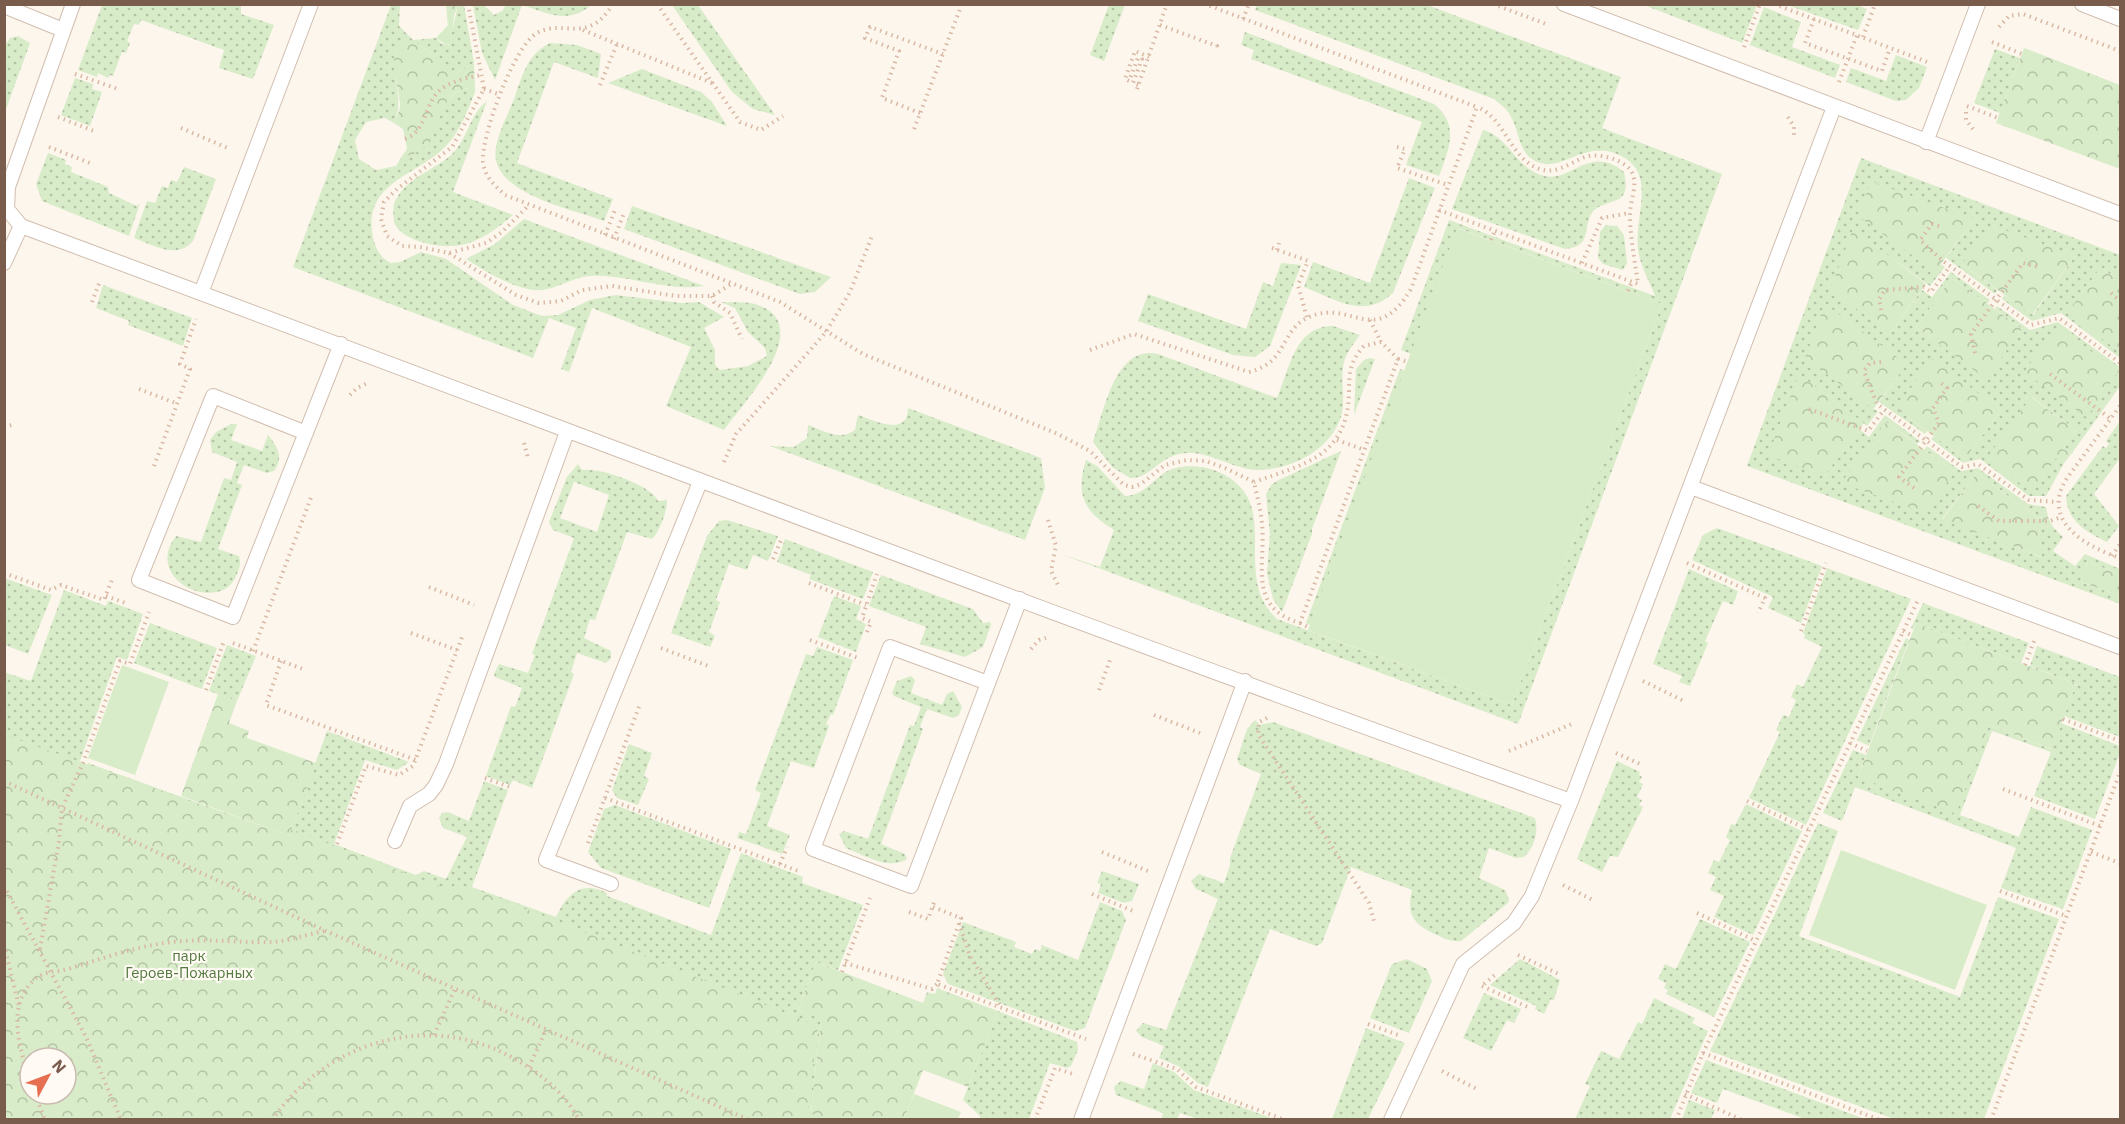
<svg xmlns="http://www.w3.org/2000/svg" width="2125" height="1124" viewBox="0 0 2125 1124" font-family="'IBM Plex Sans',sans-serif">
<defs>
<pattern id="grass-dots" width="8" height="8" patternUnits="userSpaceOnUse" patternTransform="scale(1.5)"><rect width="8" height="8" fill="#d8ecc9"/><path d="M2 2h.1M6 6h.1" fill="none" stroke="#b4c2a5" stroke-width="1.8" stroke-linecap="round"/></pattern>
<pattern id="park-crowns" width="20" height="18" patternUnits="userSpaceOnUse" patternTransform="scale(1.5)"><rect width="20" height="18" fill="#d8ecc9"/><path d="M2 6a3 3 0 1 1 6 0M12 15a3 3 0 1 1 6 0" fill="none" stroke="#b4c2a5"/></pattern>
</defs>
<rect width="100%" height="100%" fill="#fdf6ec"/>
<path fill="url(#grass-dots)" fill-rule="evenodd" d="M1854,4L1867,9L1858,30L1787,5Z
M102,5H241V14L274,25L253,79L219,68L224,50L141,20L139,25L134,24L127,41L130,43L126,53L122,52L113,76L110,75L108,78L98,73L97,77L78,70Z
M391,5H400L399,26L413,40L436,38L442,44L449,45L458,5H464L474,63L454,75H448L429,51L415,43L395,52C391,77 405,100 394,123L385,118L366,122L355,140L359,159L376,170L396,166L402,156C446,154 430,85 475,88V92C468,110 460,131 447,145C417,177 362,181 373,238C376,249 380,258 391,263L400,262L421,252L446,259L513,305L542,316L558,315L590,300L616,295L681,303L699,302L724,317L704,328L715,350V365L720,370L748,366L767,356L765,348L748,332L735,308L721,302C732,303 748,301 758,305C817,326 743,403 724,430L666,406L691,347L592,308L569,372L561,369L576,328L549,318L533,358L293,267Z
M473,5H484L494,15L502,11L506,5H591C569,25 547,13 522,5L495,80L482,53Z
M672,5H698L775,115L753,109L732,92Z
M1109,5H1125L1104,61L1090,55Z
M1257,5H1427L1621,77L1602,128L1722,174L1518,724L1058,553L1100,567L1114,530C1084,512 1075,494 1086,460L1097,466L1125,496C1143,495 1150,483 1164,473C1179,463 1205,465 1221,473C1285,504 1229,575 1277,619L1512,705L1662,304L1458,228L1411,354L1401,350L1449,220L1655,296C1649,280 1640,266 1638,249C1634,213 1660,169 1614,153C1581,141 1558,177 1532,159C1518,150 1519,129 1510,115C1507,109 1500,104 1494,99L1255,10Z
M1644,5H1757L1742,43Z
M1764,7L1801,22L1792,47L1840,65L1835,78L1750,45Z
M1245,32L1434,104C1460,125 1449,149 1439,176L1406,165L1422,122L1251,59L1254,50L1241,45Z
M18,36L30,43L5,112V45L10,38Z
M550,43L577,45L601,54L598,78L554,62L517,163L613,199L604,221C572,209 487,193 496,147C499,131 508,114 514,99C522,77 527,54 550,43Z
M1995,49L2020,58L2000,113L1974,103Z
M1896,55L1927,67L1919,88L1906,100L1896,101L1846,82L1851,68L1886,81Z
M642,69L701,92L712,102L727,126L608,83Z
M75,78L93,84L92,89L102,92L90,126L61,115Z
M487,101L453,192L513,215C485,239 463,253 425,243C411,239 401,235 394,223C393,213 392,204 398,196C411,175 438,169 454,152C468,137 470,114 487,101Z
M1483,130C1510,137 1516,170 1545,176C1572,182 1590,144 1624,172C1632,208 1610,196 1593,211C1581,228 1594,246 1565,249L1452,209Z
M48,153L66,160L65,164L72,167L71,172L108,187L109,193L137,206L140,203L129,236L42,201L36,184Z
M1861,158L2120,255V282L2101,267L2068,313L2120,352V358L2061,313L2032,321L2002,299L2004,295L2033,315L2075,256L1962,264L1997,290L1995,294L1946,258L1974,219L1934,272L1941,264L1945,267L1930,286L1853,230L1890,333L1922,290L1932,297L1951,272L1990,300L1987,304L1952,278L1916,327L1986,378L2022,329L1995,309L1997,306L2030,330L2058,322L2120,367V386L2105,407L2096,403L2086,417L2092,409L2098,417L2072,453L2063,449L2076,430L2032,397L2064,463L2046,496H2029L1980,459L1963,463L1931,439L1934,436L1965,459L2001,410L1896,408L1927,431L1925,434L1879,402L1907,364L1873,409L1878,411L1867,426L1799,375L1824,476L1859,429L1869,437L1885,415L1920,441L1917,444L1886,422L1842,483L1955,472L1924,450L1927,446L1961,471L1978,468L2028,504L2046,507L2048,517L2038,518L1977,473L1942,519L2041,557L2039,526L2053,527L2063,537L2053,551L2075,566L2085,554L2120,569V574L2088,562L2081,582L2120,596V604L1747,466Z
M184,167L216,179L193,241C177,260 153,245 134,238L147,201L155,203L162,186L168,188L171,180L177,182Z
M1409,178L1435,188L1393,293C1364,320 1335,299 1304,287L1313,262L1370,283Z
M632,206L831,277L815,292L800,294L624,229Z
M524,219L704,286C665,292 628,274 590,276C570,277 553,293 533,290C509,286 486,272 466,259L495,244Z
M1606,225L1617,226L1624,235L1627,263L1623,270L1603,264L1598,258L1600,232Z
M1281,263L1301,265L1270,346L1255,357L1233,355L1138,321L1148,294L1246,329L1263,282L1273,286Z
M103,285L192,318L183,346L128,325L129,321L96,308Z
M1333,326L1360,335C1354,343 1347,352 1344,362C1340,378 1345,396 1342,413C1333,449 1292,470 1257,470C1234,469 1214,454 1191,453C1159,452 1153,479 1130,478L1112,467L1093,442C1104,412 1115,344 1158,354L1277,398C1290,369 1294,326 1333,326Z
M1369,358L1375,359L1354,415L1356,369L1364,360Z
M1400,369L1405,371L1310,625L1306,623Z
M908,408L1041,458L1045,488L1025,540L770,446L794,447L807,438L808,425C824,431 840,441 855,430L858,415C873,420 908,438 908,408Z
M2120,421V458L2094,494L2119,526L2107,542C2086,532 2067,521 2066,496L2103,446L2106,448L2109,444L2106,441Z
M231,424H237L231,440L262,451L268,435C278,447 284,458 274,471L267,473L244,465L237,483L242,485L218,549L239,556C241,564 240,567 237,574C223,616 141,581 176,536L201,542L224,478L231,480L237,462L212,452L210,440L216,432Z
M1341,451L1312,529V534L1282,612L1273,599L1267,573L1270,534L1266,494L1272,484L1279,480Z
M578,464L582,470C599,467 652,485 658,501L667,500C667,512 660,531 652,539L627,532L595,620L590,619L584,638L611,651V658L606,663L577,653L571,672L574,674L532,788L513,780L510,785L486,776L511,706L515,707L522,688L495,677L494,674L499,664L528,673L535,655L532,654L574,538L553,530L549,522L567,477ZM574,482L609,495L597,532L560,518Z
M727,520L778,536L768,561L753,555L747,570L729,564L716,600L720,602L709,632L715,636L710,647L671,633L707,536L719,521Z
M1717,528L1822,566L1801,623L1768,608L1773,597L1692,560L1703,535Z
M785,539L873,572L863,599L809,579L811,575L777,562Z
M1827,568L1911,599L1806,825L1749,798L1780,732L1776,730L1783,715L1789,717L1796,700L1791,697L1797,684L1803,687L1822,647L1804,638L1805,635L1803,633Z
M1689,569L1738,591L1733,605L1723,601L1705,641L1708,643L1690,686L1679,682L1682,676L1653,664Z
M881,575L973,609L983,623L990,622L991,625L983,647L965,657L920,644L926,627L869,606Z
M4,578L52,595L28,654L5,645Z
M64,590L106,606L108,601L143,614L127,660L117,657L80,761L5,762L4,672L31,681Z
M834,596L861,606L856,619L866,624L856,652L818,637Z
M1923,603L2029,643L2021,663L1916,623L1913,629L1911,628Z
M150,623L217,648L202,689L134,663Z
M1906,638L1909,640L1869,746L1857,740Z
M227,645L256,656L237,701L209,691Z
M2037,646L2120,677V737L2064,716L2076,684L2030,666Z
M817,647L853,660L833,715L831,714L826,724L829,726L814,768L791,761L767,826L790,835L782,854L737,838L739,832L746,834L761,793L755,790L806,654L813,656Z
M911,676L915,680L911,693L942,705L947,694L953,691L962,707L959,715L953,718L927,709L920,727L923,729L881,844L905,854L907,859C890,871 863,855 846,848L839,834L844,831L868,839L910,725L914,726L921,707L894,696L892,693L897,681Z
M1255,720L1260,725L1273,722L1535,818C1539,832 1534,848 1524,857L1516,858L1489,848L1479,878L1505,890L1509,899L1508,903L1461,941C1452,942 1445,939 1437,935C1414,925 1406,915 1412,890L1351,867L1322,943L1316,946L1270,929L1208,1087L1198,1083L1178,1066L1159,1058L1164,1046L1142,1037L1136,1031L1143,1023L1166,1030L1218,899L1196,889L1191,881L1199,874L1224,883L1230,865V858L1261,774L1240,765L1237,759L1247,729Z
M2061,723L2120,746V753L2095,819L2034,796L2051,752L1992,731L1960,815L2019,837L2031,807L2092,830L2063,909L2001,888L2016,848L1855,787L1842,821L1823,813L1853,750L1866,755L1858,777L1989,725L2051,749Z
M327,731L409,762L397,770L365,760L334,844L416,875L424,871L446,879L467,837L443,828L439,818L442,813L448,812L469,821L484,781L508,790L472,887L556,917C567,894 581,880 607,893V896L711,935L741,853L803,877L802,883L863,905L838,970L816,962L798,1010L821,1018L811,1112L830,1119H795L75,795L88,763L289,836Z
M629,744L652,753L644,776L649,779L638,805L617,798L612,790Z
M1617,761L1640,772L1639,775L1642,777L1639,782L1643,784L1637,797L1642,800L1639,805L1643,807L1618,857L1610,856L1602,872L1577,859Z
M1746,804L1802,831L1753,935L1714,917L1724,896L1710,890L1716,877L1708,873L1714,860L1719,862L1730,840L1726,837L1731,824L1735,825Z
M615,805L731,849L709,908L601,868L588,852L604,809Z
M1818,823L1838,831L1799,936L1960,997L1998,897L2059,919L1984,1119H1894L1710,1051Z
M1102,871L1139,884L1132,901L1124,903L1098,893L1101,884L1097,883Z
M1100,902L1122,911L1126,920L1085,1028L1075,1031L948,984L943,974L963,922L1016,942L1014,947L1032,954L1035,949L1040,951L1042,945L1078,960Z
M1700,919L1750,942L1714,1017L1666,994L1668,990L1664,988L1666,983L1658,979L1665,964L1676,969Z
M1407,959L1427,969L1432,981L1409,1033L1370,1018L1392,964Z
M1520,959L1560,980L1554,1000L1551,999L1544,1014L1535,1009L1536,1006L1490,985Z
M1484,993L1521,1009L1514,1023L1507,1020L1491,1051L1463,1038Z
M1654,998L1695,1018L1692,1023L1708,1031L1670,1119H1575L1590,1086L1585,1084L1601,1051L1619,1059L1638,1022L1642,1024Z
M998,1011L1077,1042L1078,1050L1071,1066L1067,1068L1050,1063L1029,1119H979L980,1116L963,1100Z
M1366,1028L1405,1043L1368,1119H1332Z
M1706,1060L1865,1119H1805L1723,1089L1717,1103L1691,1093Z
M1153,1063L1174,1072L1194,1090L1274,1119H1198L1180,1113L1177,1119H1161L1163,1113L1116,1095L1114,1087L1121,1081L1144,1089Z
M1689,1100L1715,1110L1711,1119H1682Z"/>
<path fill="url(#park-crowns)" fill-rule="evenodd" d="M446,5H458L454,16L451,43L446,45L436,38L448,25Z
M415,43L429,51L448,74L454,75L474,63L475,88C428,85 450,154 402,156L407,149L403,129L394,123C396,118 400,111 400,105C400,86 379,38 415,43Z
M2024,48L2120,85V169L1996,123Z
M1871,181L1974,219L1935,272L1858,216Z
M1991,225L2075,256L2032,315L1962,264Z
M1853,229L1926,284L1890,333L1830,290Z
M2101,267L2120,282V352L2067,313Z
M1952,278L2022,329L1986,379L1916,327Z
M1825,304L1907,364L1873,409L1805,358Z
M2057,327L2119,371L2096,403L2105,407L2098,417L2092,410L2086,417L2024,372Z
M1932,359L2001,410L1965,459L1896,408Z
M1799,374L1864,423L1824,476L1768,455Z
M2031,397L2076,430L2063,449L2072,453L2064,463L2058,456L2032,492L1986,459Z
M1886,422L1955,472L1925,513L1841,483Z
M1977,473L2038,518L2048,517L2053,527L2039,526L2042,557L1942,520Z
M2088,562L2120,574V596L2081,582Z
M1916,623L2076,684L2052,749L1989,725L1956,814L1858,777Z
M218,694L237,701L229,723L249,731L247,738L316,763L289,836L181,796Z
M5,735L294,838L296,831L452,891L456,883L557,921L818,1026L807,1114L821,1119H5ZM30,1058H66V1094H30Z
M816,962L923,1003L927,992L935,994L937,988L998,1011L968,1087L923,1070L904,1119H830L811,1113L821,1019L798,1010Z"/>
<path fill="#d8ecc9" d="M1457,228L1662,304L1512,705L1308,630Z
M122,665L169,682L135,775L88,758Z
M1841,850L1987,905L1955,990L1809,935Z
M914,1094L961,1112L958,1119H904Z"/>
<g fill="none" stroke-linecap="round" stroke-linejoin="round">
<g stroke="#d1beb0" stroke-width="16">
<path id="lane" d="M73,4L8,187L7,209L21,226C538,418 1052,616 1571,801
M1564,4L2120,214
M2082,4L2120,19
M4,6L63,30
M1926,142L1978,4
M4,263L21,226
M201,293L311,4
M306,433L213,396L139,580L233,617L341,344
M1691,487L2120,647
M988,683L890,647L813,849L911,886L1020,599
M395,841L410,806L429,794L436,785L446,764L567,432
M611,884L546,860L700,482
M1081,1120L1245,681
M1391,1120L1463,964L1514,923L1532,896L1571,801L1834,107"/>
</g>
<path stroke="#d9b8a5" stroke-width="4" stroke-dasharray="1.5 4.5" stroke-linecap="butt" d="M468,4L484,89L452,147L397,189L384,202L381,219L387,236L402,246L420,247L449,253L486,243L502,232L528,206
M613,4C587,46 565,18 537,33C514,46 481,136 483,162C485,177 494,185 505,195L780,302L863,354L1058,434L1090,451L1124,485L1132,487L1141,484L1165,465L1187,460L1206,461L1225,468L1254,482C1257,496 1261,510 1262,524C1266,566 1247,607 1300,623L1398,359L1381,342L1364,346C1350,361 1349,373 1349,392C1348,456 1305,464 1254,482
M657,4L740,122L761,130L783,116
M1493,4L1546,24
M1774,4L1930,63
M1243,19L1249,4
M1814,19L1805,43L1882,71L1890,48
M1160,25L1217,46L1215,50
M1999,27L2009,16L2023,14L2120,51
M583,30L712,83
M1863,37L1875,4
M1992,42L2022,54
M1744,47L1760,4
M75,74L118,89
M1839,82L1857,35
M600,85L617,44
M1138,85L1133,83L1142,59L1138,58L1129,81L1125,79L1135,51L1149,57
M484,89L501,95
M1137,89L1167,4
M1967,106L1998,118
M1966,112V120L1973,129
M920,113L882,98L899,51L865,38L870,27L943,54
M58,117L94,131
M1788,117L1794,127V135
M181,128L230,149
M914,129L962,4
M405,139C426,131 424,108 437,93C447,82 468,77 482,75
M49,147L90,163
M1397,147L1405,149L1397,168L1448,185
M1439,210L1638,284C1635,262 1631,241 1630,220C1628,196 1648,173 1616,160C1607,156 1594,154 1585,157C1569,163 1555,176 1537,168C1509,156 1505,118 1477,107
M1939,226L1932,224L1920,240L1943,261L2031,325L2059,318L2120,363
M605,235L615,210
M614,239L624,213
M1491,240L1495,231
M1272,248L1308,261L1298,285L1307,318
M1277,250L1279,243
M449,253L516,295L539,303L561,301L582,290L612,286L676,296H712L733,283
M1582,263L1602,218L1629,213
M1628,291L1632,281
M2111,293L2120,301
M712,296L714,302L730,313L742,339
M92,302L100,281
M1881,310L1879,299L1885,290L1924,287L1931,292L1950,266
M1370,320L1381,342
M1090,350L1134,334L1249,372C1289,362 1279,331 1309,317C1352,298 1374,350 1411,289L1477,107L1205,4
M1975,353L1971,334L2023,263L2038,267
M1398,359L1408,362
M1881,362L1870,363L1864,371L1877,404L1962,467L1978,464L2029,500L2056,502
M2050,374L2111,419
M139,389L178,404
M350,395L357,388L368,383
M2120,406L2067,478C2040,520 2084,546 2120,558
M1809,409L1868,431L1884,410
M4,427L12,425
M1337,440L1365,450
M524,443L528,458
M724,462L736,434L826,332L850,292L872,236
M154,466L190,369L180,364L196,319
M1914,488L1899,477L1939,423L1933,408L1947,388L1941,383
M1978,506L1999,521H2050L2061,517
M1048,520L1056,546L1051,571L1058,585
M2112,556L2120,544
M773,559L782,538
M1687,563L1765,598L1758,613
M4,573L51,590L61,585L104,600L113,577
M809,583L866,605
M429,587L474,605
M106,596L125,603
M1300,623L1310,628
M1801,631L1826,563
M1903,631L1911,635
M867,632L871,622L862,618L877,574
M411,633L457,650
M810,640L858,658
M233,643L303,669
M661,648L711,667
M1031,649L1039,640L1046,638
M253,651L312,495
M281,661L266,705L416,760
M2025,665L2034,641
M1643,681L1686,702
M206,690L224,641
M1099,690L1110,660
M1154,715L1200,733
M1267,718L1259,722L1258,734L1369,903L1374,921
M2063,719L2120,741
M1850,743L1867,751
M1509,751L1574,723
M1616,753L1642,765
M485,778L510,787
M4,781L326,931L749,1120
M2003,789L2100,826
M605,798L798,871
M1747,801L1809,830
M588,843L640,704
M337,844L366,766L399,775L413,766L462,637
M1102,852L1148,871
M2091,852L2120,863
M780,864L787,847
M1563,885L1593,900
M4,886L86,1037L121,1120
M2000,891L2066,916
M1092,894L1133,911
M933,907L961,918L937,984L1086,1039
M909,912L928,919L935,900
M1697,913L1756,941
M959,923L970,956L1001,1007
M4,945L19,1006
M40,949L59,841L62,808L83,763L120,661L130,664L149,612
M1518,955L1561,975
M845,963L932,989L937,984
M842,972L870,898
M1484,984L1496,974
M1482,986L1530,1008
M1368,1024L1401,1036
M434,1035L455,989
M1703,1053L1880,1120
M1133,1054L1177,1069L1196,1087L1285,1120
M529,1067L546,1030
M1442,1071L1479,1090
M30,1080C20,1050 6,1007 33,981C45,969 57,973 71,968C104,958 137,946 172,942C206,938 238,943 272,942C289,941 308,934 325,931
M35,1094L45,1120
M1685,1094L1742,1120
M272,1120C326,1042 428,1010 513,1058C539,1072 565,1093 579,1120
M1035,1120L1055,1068L1073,1074
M1676,1120L1703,1053L1919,598
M1991,1120L2120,772"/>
<use href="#lane" stroke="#fff" stroke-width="14"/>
</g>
<g text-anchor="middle" stroke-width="4.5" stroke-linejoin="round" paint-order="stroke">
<g font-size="15" fill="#537a41" stroke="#fffaf3">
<text x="189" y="961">парк<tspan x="189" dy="17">Героев-Пожарных</tspan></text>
</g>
</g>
<rect width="2125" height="1124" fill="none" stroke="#7a5c4d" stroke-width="12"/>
<g transform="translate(48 1076) rotate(49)"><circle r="28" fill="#fffaf3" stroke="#cabbb1" stroke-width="1.5"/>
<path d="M0-4.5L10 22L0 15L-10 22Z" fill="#e76f51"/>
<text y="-9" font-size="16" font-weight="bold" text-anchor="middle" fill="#7a5c4d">N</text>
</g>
</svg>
